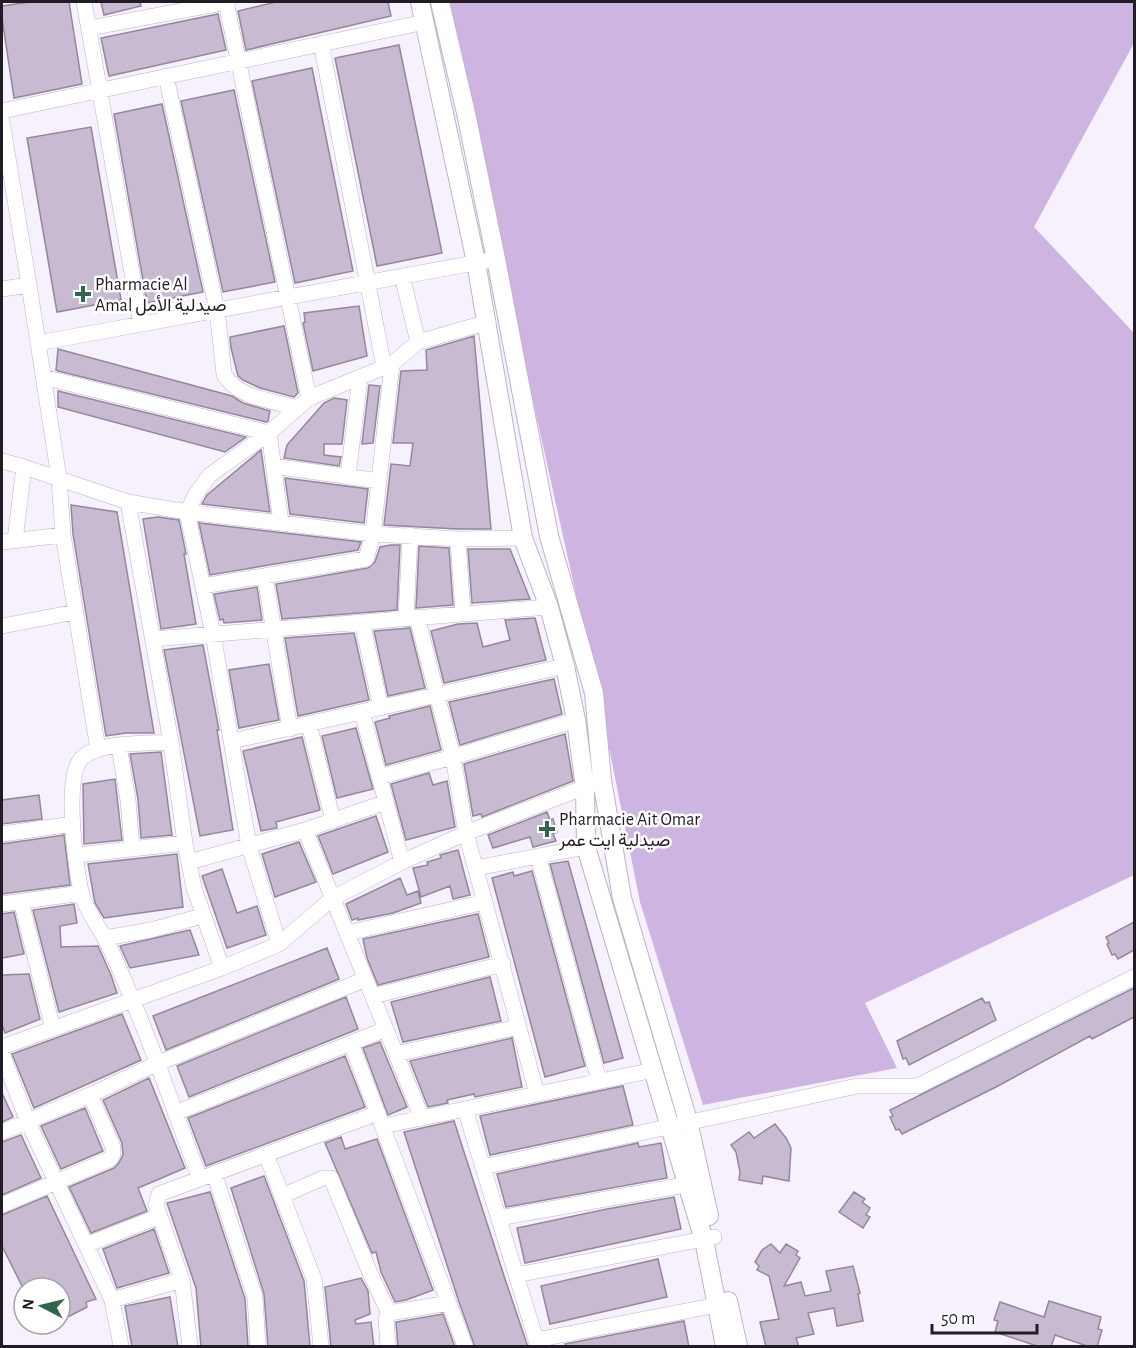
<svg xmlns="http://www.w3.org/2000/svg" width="1136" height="1348" viewBox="0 0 1136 1348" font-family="'Alegreya Sans',Vazirmatn,sans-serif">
<rect width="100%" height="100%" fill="#f7f0fd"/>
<path fill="#ceb4e1" d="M428,2H1134V43L1034,227L1134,333V875L865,1003L897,1068L703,1105L640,902L599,698L510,297Z"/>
<path fill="#c8bbd1" stroke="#93879c" stroke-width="1.5" d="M30,2H69L82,84L14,98L2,18V6Z
M101,2H140L141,6L104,15Z
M276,2H388L391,16L246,50L238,11Z
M218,14L226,50L109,76L101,38Z
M399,45L442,253L377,266L335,58Z
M312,68L353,271L295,283L252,81Z
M234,90L275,282L223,292L181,101Z
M162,104L203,292L147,303L114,114Z
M91,127L121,300L57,312L27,138Z
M359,306L367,356L313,371L303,323L305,322L304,313Z
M284,326L298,393L294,397L260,388L243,380L238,376L231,348L230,337Z
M474,336L491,529H458L384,525L391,464L410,466L413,443H393L401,371L427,370L426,350Z
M58,349L232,396L243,403L270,411L268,421L266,422L58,371L56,370Z
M369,385L380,386L373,443L362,444Z
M58,391L246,437L225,452L58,407Z
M334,398L347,400L342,444H324V455L341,457L339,466L284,458L287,445L324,403Z
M261,450L270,512L202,504L207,495Z
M285,478L368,489L364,523L290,514Z
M71,505L117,512L154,733H126L106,736L73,534Z
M158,517L179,520L186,554H184L196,624L161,629L143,519Z
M199,523L361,542L358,550L210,575Z
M391,545H400L397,610L282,619L276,584L368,568L375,562L380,547Z
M419,546L449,548L453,605L416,608Z
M468,549H510L530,599L472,603Z
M257,587L262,620L224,623L223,619L220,620L214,594Z
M535,618L546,660L444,683L431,631L458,624L477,623L483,647L510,640L505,620Z
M410,628L425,688L388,696L374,631Z
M354,633L369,700L298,716L285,638Z
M203,645L219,730H217L233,830L200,836L164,650Z
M269,664L279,720L239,728L229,670Z
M554,679L562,714L460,745L449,702Z
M430,706L441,750L386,765L375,722L390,718L389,716Z
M356,728L373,789L337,798L322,736Z
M565,734L573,781L482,817L481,814L473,816L464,764Z
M302,737L320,810L276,822L277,828L261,831L243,751Z
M161,752L172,835L141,838L138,799L130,754Z
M429,773L433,785L447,781L455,827L406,840L391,784Z
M115,779L122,840L84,844L83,784Z
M39,795L42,819L2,824V800Z
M547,812L550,820L553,819L557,832L553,834L556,841L533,847L530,837L493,848L488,835Z
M376,816L388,852L333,874L318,836Z
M64,835L70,885L2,894V844Z
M299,842L316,882L275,897L262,854Z
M458,850L470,895L453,899L450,886L421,897L413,868L428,865L427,862L441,858L440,855Z
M177,854L183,907L104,918L95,903L88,864Z
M568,861L623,1058L604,1063L550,864Z
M222,869L237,913L257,906L266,935L227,948L202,876Z
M532,871L585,1066L545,1077L492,878L513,872L514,876Z
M400,878L407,895L418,891L421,903L393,913L358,920V918L352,920L346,904Z
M74,904L77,923L60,926L61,947L98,946L111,975L117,993L59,1012L33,910Z
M14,912L24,954L2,958V914Z
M478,914L489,957L378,985L367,958L363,939Z
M1134,922V950L1118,959L1115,954L1112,955L1107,944L1109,943L1106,937Z
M190,930L199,955L130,968L120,946Z
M327,948L339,979L166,1050L153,1016Z
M29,974L40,1019L5,1033L2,1024V975Z
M490,977L501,1021L403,1042L391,1002Z
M1134,988V1017L1092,1039L1090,1036L996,1087L902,1134L899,1129L896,1130L890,1117L893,1116L890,1110Z
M346,997L358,1029L189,1097L177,1066Z
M982,998L985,1003L989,1002L996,1020L909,1065L906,1058L903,1059L897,1041Z
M122,1014L141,1060L34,1108L12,1054Z
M512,1038L522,1087L475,1097L474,1094L447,1100L448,1103L428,1107L410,1061Z
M380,1042L407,1107L388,1115L363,1048Z
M345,1056L365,1107L206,1166L188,1118Z
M149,1078L185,1168L138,1188L147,1211L91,1233L69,1187L114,1168L118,1164L123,1155L122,1143L103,1100Z
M623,1086L633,1125L490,1155L480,1116Z
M2,1093L13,1117L2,1122Z
M85,1108L103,1151L61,1169L41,1126Z
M454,1121L505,1279L528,1347H475L459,1302L404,1132Z
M775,1124L786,1138L791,1148L789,1181L763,1176L762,1184L739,1180L740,1172L736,1152L731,1145L749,1132L754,1138Z
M21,1135L41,1178L2,1195V1142Z
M341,1137L345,1149L377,1139L433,1290L406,1300L395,1302L381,1272L376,1252L372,1253L325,1143Z
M638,1143L639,1147L661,1143L667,1178L506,1207L497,1174Z
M264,1176L304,1281L310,1347H268L264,1294L231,1188Z
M210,1192L245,1299L248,1347H201L196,1288L167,1203Z
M854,1192L865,1199L862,1202L870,1208L866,1215L870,1217L863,1228L839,1212Z
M47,1196L96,1299L86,1302L87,1307L60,1321V1288H23L2,1246V1215Z
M674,1197L681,1229L525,1263L517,1228L607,1209Z
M154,1229L169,1273L117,1288L103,1249Z
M771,1244L780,1253L786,1244L798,1251L796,1255L800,1258L784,1286L801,1282L805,1296L831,1291L826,1271L853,1266L860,1293L858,1294L863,1321L837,1326L834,1308L808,1313L814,1334L796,1338L799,1347H766L760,1322L779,1319L769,1276L757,1270L759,1266L755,1262L762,1250Z
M658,1259L667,1297L550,1324L541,1286Z
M361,1278L368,1291L370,1314L355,1320L356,1324L371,1322L374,1347H331L325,1287Z
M170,1297L178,1347H132L125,1306Z
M1049,1301L1101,1317L1098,1329L1102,1330L1097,1347H1090L1055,1335L1051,1347H1040L995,1332L998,1321L994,1320L1000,1302L1044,1317Z
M443,1314L455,1347H398L396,1322Z
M684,1321L689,1347H566L565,1344Z"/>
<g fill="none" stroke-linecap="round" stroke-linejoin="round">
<g stroke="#bfb3c8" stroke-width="16">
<path id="minor" d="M84,2L141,324
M226,2L309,398
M90,28L228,2
M321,43L384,367
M166,76L217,310L224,374C236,398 274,401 298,408
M2,111L425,22
M2,121L29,285L59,478L63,535L98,749
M2,289L29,285
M418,342L488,322
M38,343L496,259
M43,377L269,433L281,522
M2,461L24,467L128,502L187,512L373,534L458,539L523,538
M273,466L379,481
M348,476L360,378
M128,502L171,742L185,843L194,888L222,968
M458,539L463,614
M15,540L24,467
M2,542L63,535
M265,577L290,729
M203,586L366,559L373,534L392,364
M417,617L453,757L466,833L537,1094
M406,618L410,535
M362,622L381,708
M2,626L75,612
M153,639L549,607
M362,712L402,862
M309,724L333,821
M232,741L565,666
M171,742C148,744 100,741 82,758C63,775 76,867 81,892C85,909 96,922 104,937C115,956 123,978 132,999C157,1058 177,1119 200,1179
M119,746L128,800L132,848
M379,777L453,757L576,720
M305,830L422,1118
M2,834L73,824
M77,855L185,843
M538,856L599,1081
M189,862L305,830L386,802
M476,868L586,847
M21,901L53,1029
M2,904L82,893
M347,933L485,902
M105,938L151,930L202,916
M279,944L249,846L213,634L187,512L196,494L210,475L269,433L309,398L392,364L418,342L402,276
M373,996L503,964
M351,1043L465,1346
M2,1047L222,968L279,944L333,898L402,862L466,833L593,784
M2,1054L28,1122L112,1300L121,1346
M396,1054L518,1027
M465,1109L538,1346
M175,1113L386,1029
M383,1126L654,1070
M2,1132L90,1095L156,1064L366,979
M266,1154L314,1279L321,1346
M483,1167L857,1086H918L1134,977
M214,1173L255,1297L258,1346
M282,1196L323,1178H331L370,1273L389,1313
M2,1205L110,1159L113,1154V1147L90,1095
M499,1218L696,1183
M86,1245L160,1216
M516,1275L714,1237
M112,1300L182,1280
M536,1340L727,1303
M190,1346L182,1280L156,1205L159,1194L378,1113
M388,1346L386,1318L389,1313L449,1303"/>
</g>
<g stroke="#bfb3c8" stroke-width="20">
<path id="tertiary" d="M420,2L476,262L523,538L549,607L565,666L576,720L585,788L586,847L704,1240L725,1346
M440,2L466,113L496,259L549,536L594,693L602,780L622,898L688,1121L709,1216
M728,1301L738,1346"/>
</g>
<use href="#minor" stroke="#fff" stroke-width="15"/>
<use href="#tertiary" stroke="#fff" stroke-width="18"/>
</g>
<g fill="#30664c" stroke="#fff" stroke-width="2">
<path d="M80 285h6v6h6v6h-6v6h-6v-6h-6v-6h6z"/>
<path d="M544 820h6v6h6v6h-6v6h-6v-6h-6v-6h6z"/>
</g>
<g text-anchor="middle" stroke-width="5" stroke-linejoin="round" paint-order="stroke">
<g font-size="18" fill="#201b24" stroke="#fff" text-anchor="start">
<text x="95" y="290">Pharmacie Al<tspan x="95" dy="21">Amal صيدلية الأمل</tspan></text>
<text x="559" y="825">Pharmacie Ait Omar<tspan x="559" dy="21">صيدلية ايت عمر</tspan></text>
</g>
</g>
<rect width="1136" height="1348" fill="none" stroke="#201b24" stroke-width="6"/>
<g transform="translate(42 1306) rotate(277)"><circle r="28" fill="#ffffff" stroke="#a6a4a7" stroke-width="1.5"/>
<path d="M0-4.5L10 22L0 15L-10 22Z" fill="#30664c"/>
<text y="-9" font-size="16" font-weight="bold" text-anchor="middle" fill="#201b24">N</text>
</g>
<path d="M932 1324v9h105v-9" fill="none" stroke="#201b24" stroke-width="3"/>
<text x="941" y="1324" font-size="18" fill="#201b24" stroke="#ffffff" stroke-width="4.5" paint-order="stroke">50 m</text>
</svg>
